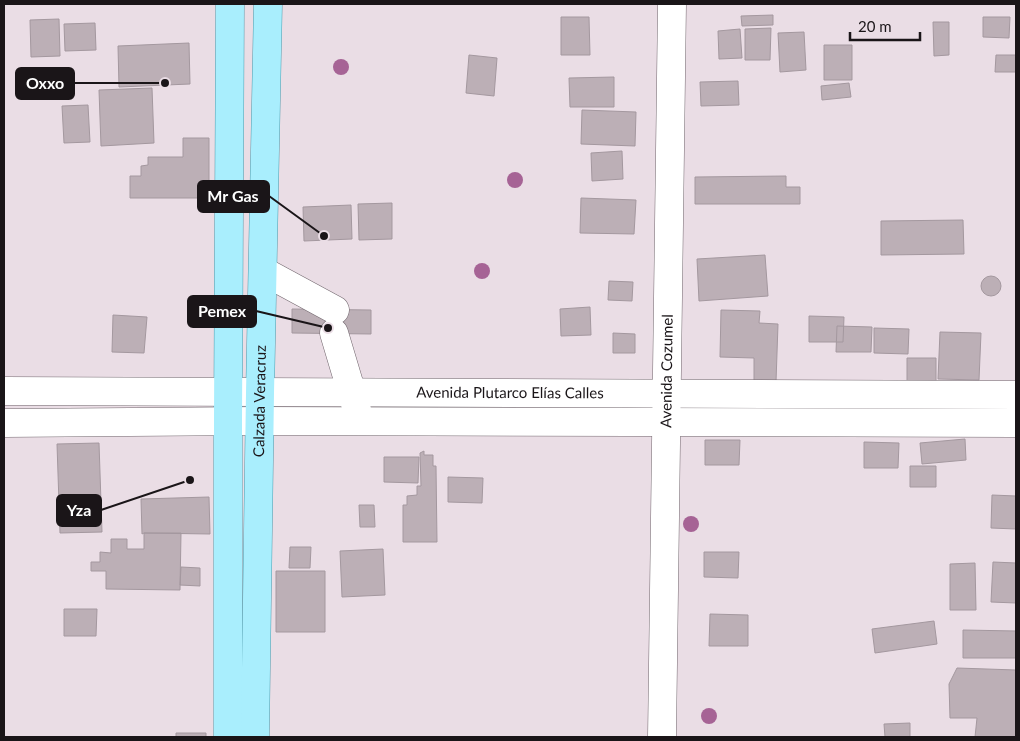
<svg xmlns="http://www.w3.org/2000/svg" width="1020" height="741" viewBox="0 0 1020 741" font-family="Lato,sans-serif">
<rect width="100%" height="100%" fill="#eadde5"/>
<path fill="#bcafb6" stroke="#a4989f" d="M773,15V25L742,26L741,16Z
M561,17H589L590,55H561Z
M983,17H1010L1009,38L983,37Z
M59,19L60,56L31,57L30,20Z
M933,22H949V55L934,56Z
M95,23L96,50L65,51L64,24Z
M771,28L770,60H745V29Z
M740,29L742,58L719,59L718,31Z
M804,32L806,70L780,72L778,33Z
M189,43L190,84L119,87L118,46Z
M824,45H852V80H824Z
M469,55L497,58L494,96L466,93Z
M996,55H1016V72H995Z
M614,77V107H570L569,78Z
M738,81L739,105L701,106L700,82Z
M849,83L851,97L822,100L821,86Z
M152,88L154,143L101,146L99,90Z
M88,105L90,142L64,143L62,106Z
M582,110L636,112L635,146L581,144Z
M183,138H209V198H130V176H141V166L148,165V157H183Z
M622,151L623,179L592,181L591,153Z
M786,176V187H800V204H695V177Z
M581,198L636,200L634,234L580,233Z
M392,203V239L359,240L358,204Z
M351,205L352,239L304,241L303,207Z
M963,220L964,254L881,255V221Z
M765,255L768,296L699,301L697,259Z
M981 286a10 10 0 1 1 20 0a10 10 0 1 1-20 0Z
M609,281L633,282L632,301L608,300Z
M590,307L591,335L561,336L560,309Z
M292,309L371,310V334L292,333Z
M721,310L760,311L759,323L778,324L776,382L754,381V358L720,357Z
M113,315L147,317L144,353L112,352Z
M809,316L844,317L843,342H809Z
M837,326L872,327L871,352H836Z
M874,328L909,329L908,354L874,353Z
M940,332L981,333L979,380L938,379Z
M613,333L635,334V353H613Z
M907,358H936V381H907Z
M965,439L966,460L922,464L920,443Z
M705,440H740L739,465H705Z
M864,442L899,443L898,468H864Z
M99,443L102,532L60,533L57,444Z
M424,451V455H433V466H436L437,542H403V505H407V496L417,495V486H421L420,453Z
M384,457H419L418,483L384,482Z
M910,466H936V487H910Z
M448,477L483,478L482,503L448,502Z
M992,495L1016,496V529L991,528Z
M209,497L210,534L144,533L142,534L141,499Z
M359,505H374L375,527H360Z
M144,533H181L180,590L106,589V571H91V562H100V552L111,553V539H127V549H144Z
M290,547H311L310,568H289Z
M383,549L385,595L342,597L340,551Z
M704,552H739L738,578L704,577Z
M993,562L1016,563V603L991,602Z
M975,563L976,610H950V564Z
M181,567L200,568V586L180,585Z
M276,571H325V632H276Z
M64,609H97L96,636H64Z
M710,614L748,615V646H709Z
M934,621L937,644L875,653L872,629Z
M963,630L1016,631V658H963Z
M957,668L1016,670V737H975L977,718H950L949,684Z
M910,723V737H885L884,724Z
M176,733H206V737H176Z"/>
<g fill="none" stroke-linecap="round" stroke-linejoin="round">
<g stroke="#72676e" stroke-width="29">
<g id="minor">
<path d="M263,271L335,310"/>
<path d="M334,333L357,410"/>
<path id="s1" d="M4,391L1016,395"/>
<path d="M4,423L260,421L1016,423"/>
<path id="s2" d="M662,737L672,4"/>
</g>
</g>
<g stroke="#519bac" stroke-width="29">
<g id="major">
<path d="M228,737V421L230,4"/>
<path id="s3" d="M255,737L260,393L268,4"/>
</g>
</g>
<use href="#minor" stroke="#fff" stroke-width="28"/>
<use href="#major" stroke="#a9eefd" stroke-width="28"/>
</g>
<g fill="#a66395">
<circle cx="341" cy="67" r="8"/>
<circle cx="515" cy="180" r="8"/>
<circle cx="482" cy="271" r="8"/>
<circle cx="691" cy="524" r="8"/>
<circle cx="709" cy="716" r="8"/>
</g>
<g text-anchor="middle" stroke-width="4" stroke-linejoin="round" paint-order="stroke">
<g font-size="15" fill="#1a1518" stroke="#eadde5">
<text dy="5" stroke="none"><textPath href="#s2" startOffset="366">Avenida Cozumel</textPath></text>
<text dy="5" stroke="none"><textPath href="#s1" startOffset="506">Avenida Plutarco Elías Calles</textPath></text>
<text dy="5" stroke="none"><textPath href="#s3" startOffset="336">Calzada Veracruz</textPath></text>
</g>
</g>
<path fill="none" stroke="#1a1518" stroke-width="2" d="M165 83L74 83M324 236L269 196M328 328L256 311M190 480L101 510"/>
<g fill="#1a1518" stroke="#eadde5" stroke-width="2">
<circle cx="165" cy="83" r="5"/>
<circle cx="324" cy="236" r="5"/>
<circle cx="328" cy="328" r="5"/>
<circle cx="190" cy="480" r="5"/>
</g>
<g fill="#1a1518" stroke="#1a1518" stroke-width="2">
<rect x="16" y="68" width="58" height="31" rx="5"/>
<rect x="198" y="181" width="71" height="31" rx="5"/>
<rect x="188" y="296" width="68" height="31" rx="5"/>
<rect x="57" y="495" width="44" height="31" rx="5"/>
</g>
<g font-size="16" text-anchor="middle" font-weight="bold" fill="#fff">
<text x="45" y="89">Oxxo</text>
<text x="233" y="202">Mr Gas</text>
<text x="222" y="317">Pemex</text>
<text x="79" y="516">Yza</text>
</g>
<rect width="1020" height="741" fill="none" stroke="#1a1518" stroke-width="10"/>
<path d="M850 32v8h70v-8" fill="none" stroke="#1a1518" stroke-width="2.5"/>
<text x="858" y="32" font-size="15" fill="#1a1518" stroke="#eadde5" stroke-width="4" paint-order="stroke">20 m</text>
</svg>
